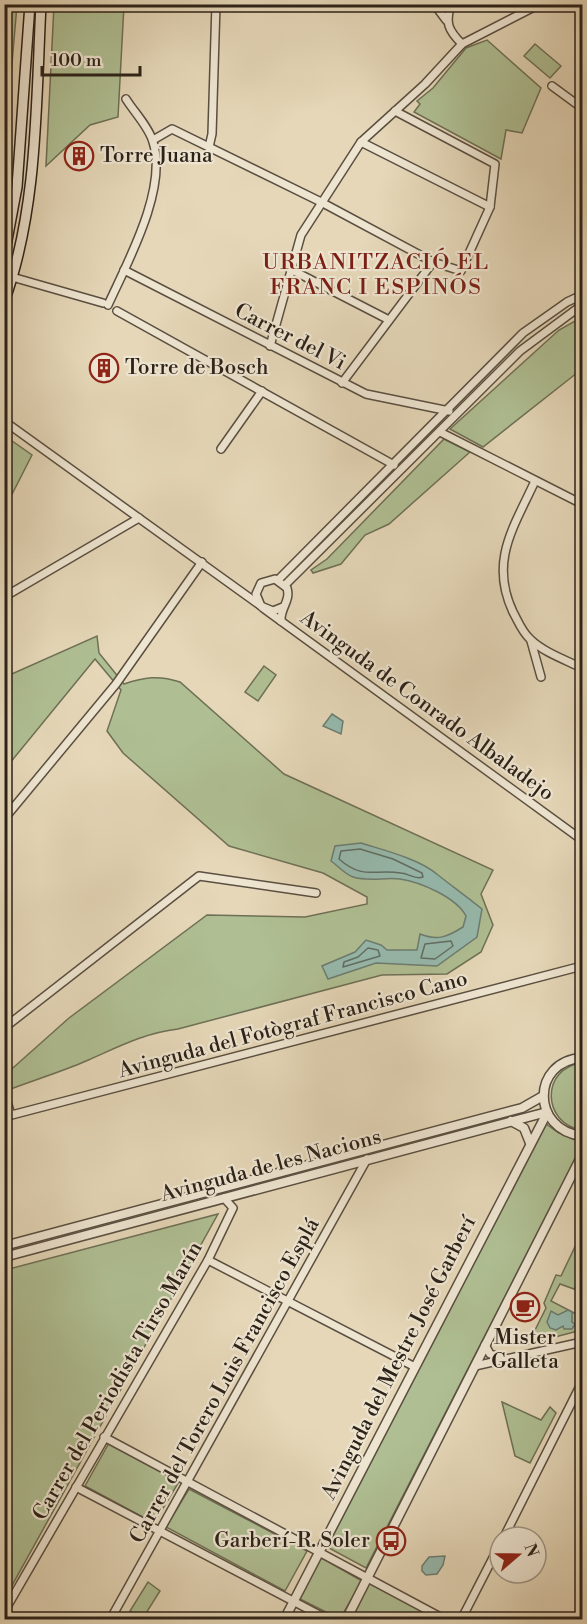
<svg xmlns="http://www.w3.org/2000/svg" width="587" height="1624" viewBox="0 0 587 1624" font-family="'Libre Bodoni',serif">
<style>
.green{fill:#afbf93;stroke:#6e7056;stroke-width:1.5}
.water{fill:#96baae;stroke:#6c7d72;stroke-width:1.5}
.lines{fill:none;stroke-linecap:round;stroke-linejoin:round}
.shore{stroke:#616e64;stroke-width:1.5}
.minor-casing{stroke:#5a4f41;stroke-width:10}
.tertiary-casing{stroke:#5a4f41;stroke-width:11}
.secondary-casing{stroke:#2c2219;stroke-width:12}
.minor{stroke:#eee5d1;stroke-width:7}
.tertiary{stroke:#eee5d1;stroke-width:8}
.secondary{stroke:#eee5d1;stroke-width:9}
.labels{text-anchor:middle;dominant-baseline:central;stroke-width:4.5;stroke-linejoin:round;paint-order:stroke}
.poi-label{font-size:21px;fill:#2c2219;stroke:#eee5d1;text-anchor:start}
.street-label{font-size:21px;fill:#2c2219;stroke:#eee5d1}
.neighbourhood-label{font-size:22px;letter-spacing:1.5px;fill:#7a1f14;stroke:#eee5d1}
</style>
<rect width="100%" height="100%" fill="#e5d7b8"/>
<filter id="stains"><feTurbulence type="fractalNoise" baseFrequency=".00333" numOctaves="4"/><feColorMatrix values="0 0 0 0 .2 0 0 0 0 .09 0 0 0 0 .02 0 0 0 .5 -.17"/></filter>
<radialGradient id="worn" r=".72"><stop offset=".6" stop-color="#630" stop-opacity="0"/><stop offset="1" stop-color="#630" stop-opacity=".3"/></radialGradient>
<g class="green">
<path d="M5 4 17 5 5 145 4 5Z"/>
<path d="M54 5H124L118 117 90 125 46 166Z"/>
<path d="M487 40 541 88 522 133 506 130 501 159 414 112 420 104 417 101 433 88 466 48Z"/>
<path d="M535 44 561 66 550 78 524 56Z"/>
<path d="M582 317V369L483 447 450 429 559 330Z"/>
<path d="M5 436 32 455 5 508Z"/>
<path d="M444 439 470 452 389 524 365 535 341 564 313 573 311 570 327 559Z"/>
<path d="M97 636 99 653 124 684C144 677 159 675 180 682L284 774 493 870 481 894 493 925 481 952 447 974 382 975 178 1029C144 1033 118 1047 86 1061 61 1072 34 1080 8 1090L5 1075 69 1018 207 915 305 917 367 904V897L323 873 229 846 123 753 107 731 121 690 95 659 5 769V677Z"/>
<path d="M264 666 276 675 258 701 245 692Z"/>
<path d="M582 1063V1130C542 1124 540 1068 582 1063Z"/>
<path d="M546 1124 559 1133 582 1139V1146L366 1568 327 1547Z"/>
<path d="M218 1214 5 1598V1270Z"/>
<path d="M582 1232V1279L574 1289 560 1284 551 1301 582 1317V1330L528 1344 546 1308 544 1303 556 1275 561 1276Z"/>
<path d="M502 1402 541 1420 550 1407 556 1413 530 1463 515 1456Z"/>
<path d="M109 1443 180 1480 154 1523 85 1486Z"/>
<path d="M189 1489 307 1551 285 1591 166 1527Z"/>
<path d="M320 1557 362 1581 340 1619 298 1598Z"/>
<path d="M148 1582 160 1591 143 1618 130 1611Z"/>
<path d="M369 1583 439 1619 351 1620Z"/>
</g>
<g class="water">
<path d="M332 714 343 721 341 734 323 726Z"/>
<path d="M361 843C383 850 420 859 438 875 452 886 467 897 482 909L477 937 437 966 376 963 328 979 322 966 355 952 366 940 381 945 387 950H417L420 934C438 941 447 937 463 927L466 916C456 897 420 882 400 879 385 877 369 882 353 877 346 875 338 866 331 861L335 846Z"/>
<path d="M568 1310 572 1312V1322L575 1324 572 1329H564L563 1326 556 1330 550 1328 547 1322 551 1311 558 1315Z"/>
<path d="M445 1556 443 1565 437 1574 426 1575 422 1571V1566L429 1557Z"/>
</g>
<g class="lines">
<g class="shore">
<path d="M360 849 393 859 422 873 423 877C415 880 410 874 401 873 374 869 363 880 339 859L341 851Z"/>
<path d="M451 941 453 946 435 959 421 958 425 944Z"/>
<path d="M368 948 378 950 380 956 343 967 344 962 358 957Z"/>
</g>
<g class="minor-casing">
<g id="minor">
<path d="M434 4 446 20"/>
<path d="M451 4C445 23 448 30 462 44"/>
<path d="M552 86 582 108"/>
<path d="M153 140 172 129 321 202 433 262 461 271 490 207 495 164 395 111"/>
<path d="M361 142 490 207"/>
<path d="M209 147 212 134 216 4"/>
<path d="M290 269 389 320"/>
<path d="M124 270 366 394 449 411"/>
<path d="M12 277 103 303"/>
<path d="M108 305C127 263 168 189 153 142 149 127 134 112 126 99"/>
<path d="M117 311 394 465"/>
<path d="M270 346 301 235 361 142 425 84 462 44 540 4"/>
<path d="M342 383 433 262"/>
<path d="M4 421 261 606"/>
<path d="M440 432 582 504"/>
<path d="M221 449 262 391"/>
<path d="M535 481C514 527 489 561 513 612 518 621 522 632 530 639 543 652 566 660 582 668"/>
<path d="M279 579 523 333 567 302 582 295"/>
<path d="M285 585 520 351 582 305"/>
<path d="M4 597 139 518"/>
<path d="M263 608 582 840"/>
<path d="M281 621C280 608 291 601 287 588L275 579 261 583 256 594 261 606 273 611 283 607"/>
<path d="M531 641 541 677"/>
<path d="M4 819 116 684 202 562"/>
<path d="M4 1028 199 876 316 893"/>
<path d="M4 1092 11 1115"/>
<path d="M4 1117 582 966"/>
<path d="M208 1260 415 1367"/>
<path d="M485 1345 490 1354 504 1358"/>
<path d="M475 1366 582 1342"/>
<path d="M104 1437 446 1620"/>
<path d="M76 1487 329 1620"/>
<path d="M504 1537 582 1382"/>
<path d="M4 1612 208 1260 233 1208 224 1198"/>
<path d="M110 1620 367 1159"/>
<path d="M461 1620 500 1544"/>
</g>
</g>
<g class="tertiary-casing">
<g id="tertiary">
<path d="M582 1058C531 1061 531 1130 582 1136"/>
<path d="M511 1121 524 1128 530 1143"/>
<path d="M4 1246 522 1108 543 1096"/>
<path d="M4 1257 547 1112"/>
<path d="M284 1620 547 1113"/>
<path d="M346 1620 582 1155"/>
</g>
</g>
<g class="secondary-casing">
<g id="secondary">
<path d="M4 256 17 187 30 4"/>
<path d="M4 302C38 209 36 102 41 4"/>
</g>
</g>
<use href="#minor" class="minor"/>
<use href="#tertiary" class="tertiary"/>
<use href="#secondary" class="secondary"/>
</g>
<defs>
<g id="building-ring" transform="scale(1.5)"><circle r="9.5" fill="#eee5d1" stroke="#8f2418" stroke-width="1.5"/><path d="M-4-6H4V6H1V3H-1V6H-4ZM-2.5-4.3h1.7v1.8h-1.7ZM.8-4.3h1.7v1.8H.8ZM-2.5-1h1.7V.8h-1.7ZM.8-1h1.7V.8H.8Z" fill="#8f2418"/></g>
<g id="cafe-ring" transform="scale(1.5)"><circle r="9.5" fill="#eee5d1" stroke="#8f2418" stroke-width="1.5"/><path d="M-5.5-4.5H6V0H3Q3 3.5 0 3.5H-2.5Q-5.5 3.5-5.5 0ZM3-3.2v2h1.7v-2ZM-6 4.5H4V6H-6Z" fill="#8f2418"/></g>
<g id="bus-ring" transform="scale(1.5)"><circle r="9.5" fill="#eee5d1" stroke="#8f2418" stroke-width="1.5"/><path d="M-5-6H5V4H4V6H2V4H-2V6H-4V4H-5ZM-3.5-4V0h7V-4ZM-3.5 1.2v1.5H-2V1.2ZM2 1.2v1.5H3.5V1.2Z" fill="#8f2418"/></g>
</defs>
<g fill-rule="evenodd">
<use href="#building-ring" x="79" y="156"/>
<use href="#building-ring" x="104" y="368"/>
<use href="#cafe-ring" x="525" y="1307"/>
<use href="#bus-ring" x="391" y="1541"/>
</g>
<g class="labels">
<g class="poi-label">
<text x="100" y="156">Torre Juana</text>
<text x="125" y="368">Torre de Bosch</text>
<text x="525" y="1338" text-anchor="middle">Mister<tspan x="525" dy="24">Galleta</tspan></text>
<text x="370" y="1541" text-anchor="end">Garberí-R. Soler</text>
</g>
<g class="street-label">
<text transform="translate(290 337) rotate(27)">Carrer del Vi</text>
<text transform="translate(427 706) rotate(36)">Avinguda de Conrado Albaladejo</text>
<text transform="translate(293 1025) rotate(-15)">Avinguda del Fotògraf Francisco Cano</text>
<text transform="translate(271 1166) rotate(-15)">Avinguda de les Nacions</text>
<text transform="translate(399 1358) rotate(-63)">Avinguda del Mestre José Garberí</text>
<text transform="translate(118 1381) rotate(-60)">Carrer del Periodista Tirso Marín</text>
<text transform="translate(225 1381) rotate(-61)">Carrer del Torero Luis Francisco Esplá</text>
</g>
<g class="neighbourhood-label">
<text x="376" y="262">URBANITZACIÓ EL<tspan x="376" dy="25">FRANC I ESPINÓS</tspan></text>
</g>
</g>
<rect width="587" height="1624" fill="none" stroke="#e5d7b8" stroke-width="24"/>
<rect x="6" y="6" width="575" height="1612" fill="none" stroke="#2c2219" stroke-width="3"/>
<rect x="12" y="12" width="563" height="1600" fill="none" stroke="#2c2219" stroke-width="1.5"/>
<g transform="translate(518 1555) rotate(70)"><circle r="28" fill="#eee5d1" stroke="#a09787" stroke-width="1.5"/>
<path d="M0-4.5L10 22L0 15L-10 22Z" fill="#8f2418"/>
<text y="-9" font-size="16" font-weight="bold" text-anchor="middle" fill="#2c2219">N</text>
</g>
<path d="M42 66v9h98v-9" fill="none" stroke="#2c2219" stroke-width="3"/>
<text x="51" y="66" font-size="18" fill="#2c2219" stroke="#eee5d1" stroke-width="4.5" paint-order="stroke">100 m</text>
<rect width="100%" height="100%" filter="url(#stains)"/>
<rect width="100%" height="100%" fill="url(#worn)"/>
</svg>
